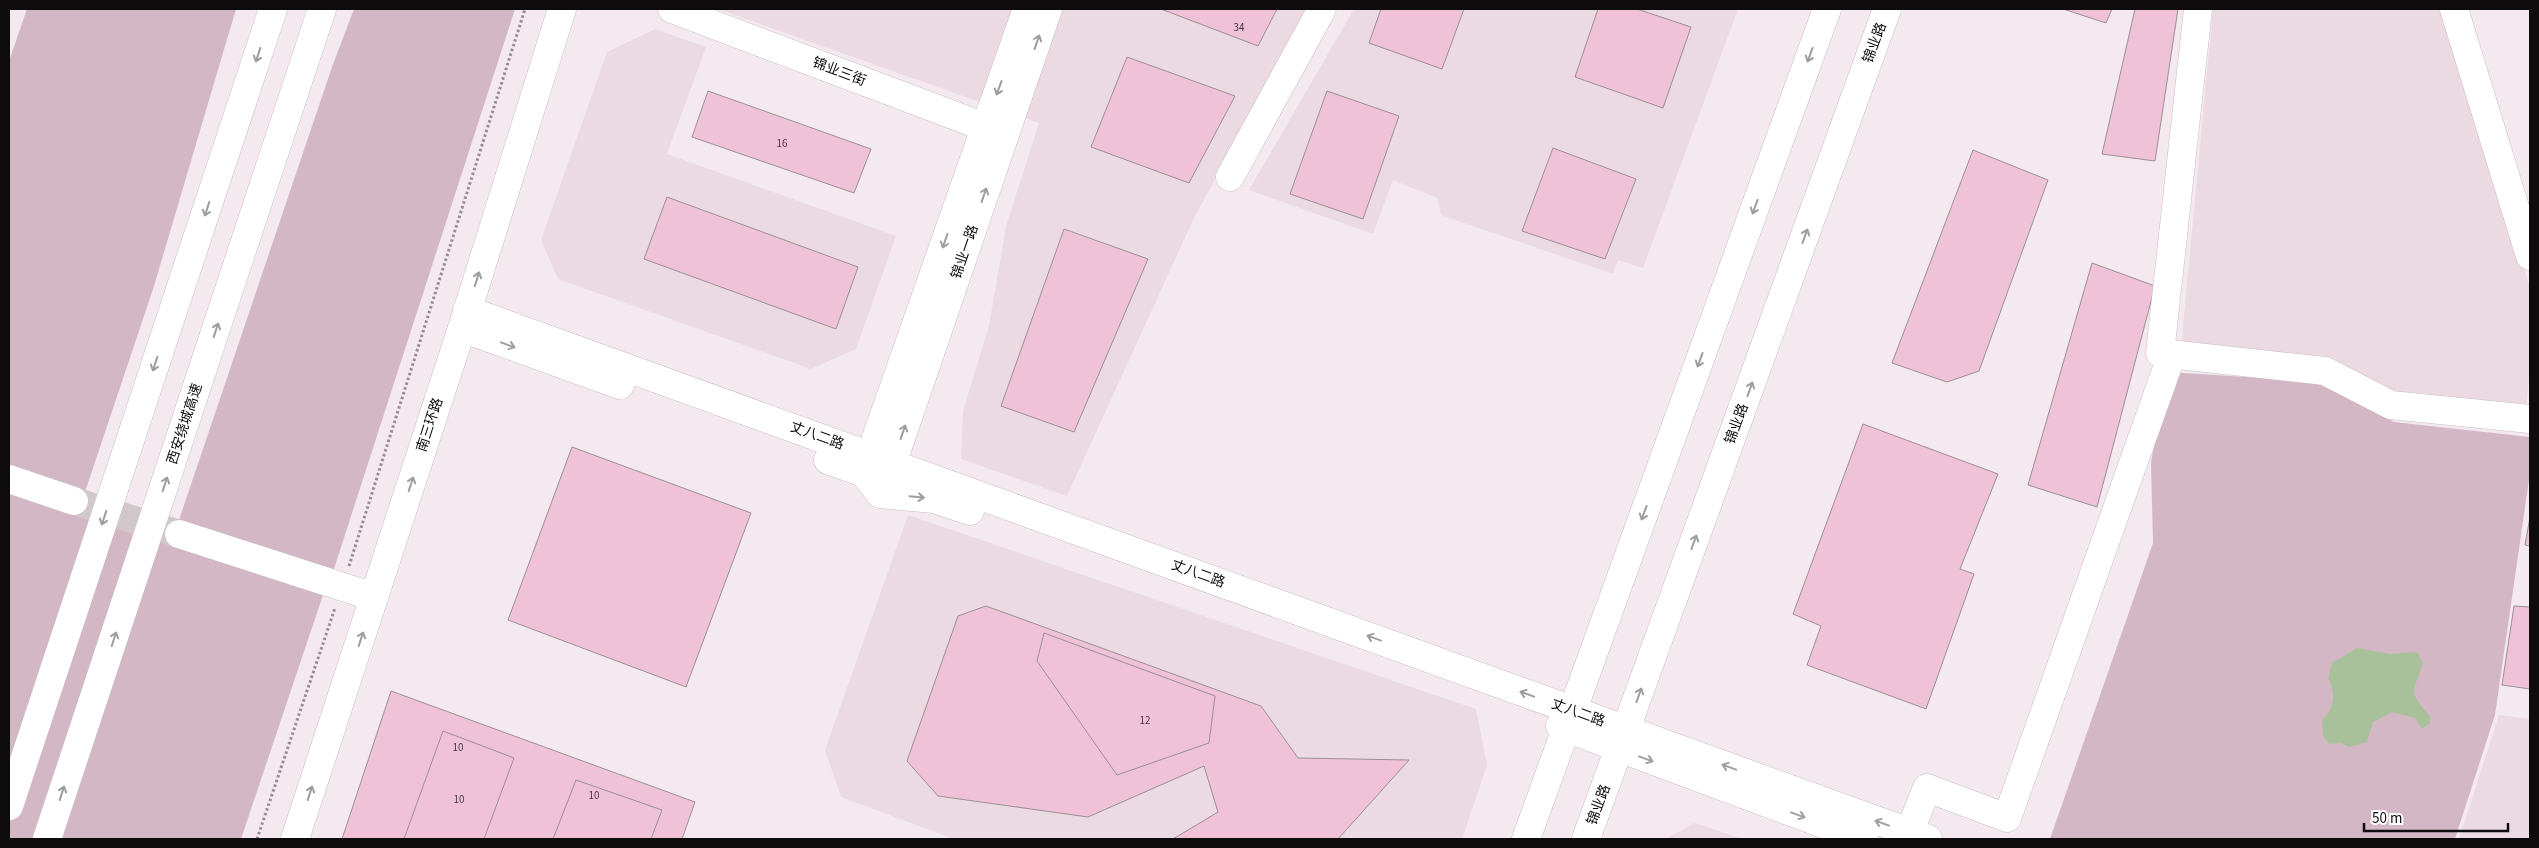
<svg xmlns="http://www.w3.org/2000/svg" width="2539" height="848" viewBox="0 0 2539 848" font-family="'Source Sans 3','Noto Sans SC',sans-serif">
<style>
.built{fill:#ecdae3}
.green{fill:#d4b7c5}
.water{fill:#a9c19a}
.building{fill:#f0c2d8;stroke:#9a9095}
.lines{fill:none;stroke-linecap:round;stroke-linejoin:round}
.minor-tunnel{stroke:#d2c8cc;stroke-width:28;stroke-dasharray:28 14;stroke-linecap:butt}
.minor-casing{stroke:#c9bec3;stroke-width:29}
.major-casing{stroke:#c9bec3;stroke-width:29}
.highway-casing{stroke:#c9bec3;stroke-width:29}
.path{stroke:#958d91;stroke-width:3;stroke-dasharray:2.5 2.5;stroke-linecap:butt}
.minor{stroke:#fff;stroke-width:28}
.major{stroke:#fff;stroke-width:28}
.highway{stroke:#fff;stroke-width:28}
.oneway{stroke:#9f9d9e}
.labels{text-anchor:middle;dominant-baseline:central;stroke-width:4;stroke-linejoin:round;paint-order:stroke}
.number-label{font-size:11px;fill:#463940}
.street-label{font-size:14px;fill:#0e0b0d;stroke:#fff}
</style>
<rect width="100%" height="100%" fill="#f4e9ee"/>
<g class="built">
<path d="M718 9H1307L1193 220 1067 496 961 459 963 411 989 326 1006 226 1039 123Z"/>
<path d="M1354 9H1738L1643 268 1618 260 1613 274 1441 215 1437 198 1393 180 1373 234 1249 190Z"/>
<path d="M2213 9H2439L2530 287V368L2526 411 2392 399 2181 348Z"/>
<path d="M655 29 706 47 667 154 896 236 856 349 811 369 558 279 541 240 607 52Z"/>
<path d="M908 515 1476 709 1487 765 1462 839H954L841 797 825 750Z"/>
<path d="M2499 715 2530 719V839H2459Z"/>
<path d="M1695 823 1742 839H1665Z"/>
</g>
<g class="green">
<path d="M27 9H236L154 286 88 483 85 491 79 494 9 469V61Z"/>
<path d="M354 9H515L332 575 178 523 332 67Z"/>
<path d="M2169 372 2322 382 2394 422 2530 437V473L2495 715 2455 839H2050L2153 543 2151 462Z"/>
<path d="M9 491 323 595 241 839H9Z"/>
</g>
<path class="water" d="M2357 648 2390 654 2417 652 2423 663C2414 693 2406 689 2430 716V723L2422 729 2415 718 2392 712 2373 722 2367 742 2349 747 2341 743 2329 744 2323 736 2322 720C2334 710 2337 693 2328 679L2332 663Z"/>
<g class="building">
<path d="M1161 9H1277L1258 46Z"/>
<path d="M1381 9H1464L1442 69 1369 43Z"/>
<path d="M1598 9H1637L1691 27 1663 108 1575 77Z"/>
<path d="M2063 9H2112L2106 23Z"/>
<path d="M2135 9H2178L2155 161 2102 154Z"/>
<path d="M1127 57 1235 96 1189 183 1091 147Z"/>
<path d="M708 91 871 149 854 193 692 137Z"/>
<path d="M1327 91 1399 116 1363 219 1290 194Z"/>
<path d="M1553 148 1636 179 1605 259 1522 231Z"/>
<path d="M1973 150 2048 180 1979 371 1947 382 1892 363Z"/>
<path d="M667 197 858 267 836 329 644 259Z"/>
<path d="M1064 229 1148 259 1074 432 1001 406Z"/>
<path d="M2092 263 2155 286 2097 507 2028 485Z"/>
<path d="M1863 424 1998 474 1960 569 1974 574 1926 709 1807 665 1821 626 1793 614Z"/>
<path d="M572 447 751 513 686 687 508 620Z"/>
<path d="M2530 517V546L2525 545Z"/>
<path d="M986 606 1261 706 1298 758 1409 760 1338 839H1173L1218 812 1204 766 1088 817 938 796 907 761 958 616Z"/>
<path d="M2514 606 2530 607V689L2502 685Z"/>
<path d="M1044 633 1215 696 1209 743 1117 775 1037 661Z"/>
<path d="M391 691 695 802 682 839H342Z"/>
<path d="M443 731 514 758 484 839H404Z"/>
<path d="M576 780 662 810 651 839H553Z"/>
</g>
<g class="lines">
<path class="minor-tunnel" d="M74 501 179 534"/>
<g class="minor-casing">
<g id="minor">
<path d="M672 9 1001 133"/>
<path d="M2198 9 2160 353 2325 371 2391 405 2530 419"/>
<path d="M2454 9 2530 256"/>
<path d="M1230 177 1322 9"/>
<path d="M467 310 1928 839"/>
<path d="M462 328 620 385"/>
<path d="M828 460 864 473 880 494 934 499 970 511"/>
<path d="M864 472 1027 9"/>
<path d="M9 479 74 501"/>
<path d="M887 479 1048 9"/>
<path d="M179 534 374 597"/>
<path d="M1560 726 1864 839"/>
<path d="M1909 833 1927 788 2007 818 2172 354"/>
</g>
</g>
<g class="major-casing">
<g id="major">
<path d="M1526 839 1827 9"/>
<path d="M1586 839 1887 9"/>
</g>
</g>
<g class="highway-casing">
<g id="highway">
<path d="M9 806 273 9"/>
<path d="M47 839 322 9"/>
<path d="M295 839 462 328 562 9"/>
</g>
</g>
<g class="path">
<path d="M349 566 525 9"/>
<path d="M257 839 335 608"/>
</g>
<use href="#minor" class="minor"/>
<use href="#major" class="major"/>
<use href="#highway" class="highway"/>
</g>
<defs><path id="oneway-shaft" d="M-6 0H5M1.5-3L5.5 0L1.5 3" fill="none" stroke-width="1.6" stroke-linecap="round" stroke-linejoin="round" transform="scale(1.25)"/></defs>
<g class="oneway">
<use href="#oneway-shaft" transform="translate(1037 42) rotate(-71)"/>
<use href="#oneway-shaft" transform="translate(258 55) rotate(108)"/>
<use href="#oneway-shaft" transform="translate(1810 55) rotate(110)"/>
<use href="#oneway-shaft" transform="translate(999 88) rotate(110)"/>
<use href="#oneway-shaft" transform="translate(984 195) rotate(-71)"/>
<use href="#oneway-shaft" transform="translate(1755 207) rotate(110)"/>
<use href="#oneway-shaft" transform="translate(207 209) rotate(108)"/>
<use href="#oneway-shaft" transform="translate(1805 236) rotate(-70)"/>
<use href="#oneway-shaft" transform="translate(945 241) rotate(109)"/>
<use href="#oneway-shaft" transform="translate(477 279) rotate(-73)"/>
<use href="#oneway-shaft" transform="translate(216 330) rotate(-72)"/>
<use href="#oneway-shaft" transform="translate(508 345) rotate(20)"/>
<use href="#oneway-shaft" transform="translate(1700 360) rotate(110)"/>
<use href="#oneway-shaft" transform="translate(155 364) rotate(108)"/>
<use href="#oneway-shaft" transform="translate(1750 389) rotate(-70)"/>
<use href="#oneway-shaft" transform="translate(903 432) rotate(-71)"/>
<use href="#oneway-shaft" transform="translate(165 484) rotate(-72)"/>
<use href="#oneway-shaft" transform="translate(411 484) rotate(-72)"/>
<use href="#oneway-shaft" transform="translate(917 497) rotate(5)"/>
<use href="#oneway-shaft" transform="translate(1644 513) rotate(110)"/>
<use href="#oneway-shaft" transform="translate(104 518) rotate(108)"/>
<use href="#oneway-shaft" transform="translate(1694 542) rotate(-70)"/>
<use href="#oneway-shaft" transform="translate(1374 638) rotate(-160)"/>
<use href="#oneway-shaft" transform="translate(114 639) rotate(-72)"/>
<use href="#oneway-shaft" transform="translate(361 639) rotate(-72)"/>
<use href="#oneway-shaft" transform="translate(1527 694) rotate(-160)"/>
<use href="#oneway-shaft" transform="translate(1639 695) rotate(-70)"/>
<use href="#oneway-shaft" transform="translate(1646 759) rotate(20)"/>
<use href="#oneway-shaft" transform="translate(1729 767) rotate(-160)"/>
<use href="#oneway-shaft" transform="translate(62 793) rotate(-72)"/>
<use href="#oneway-shaft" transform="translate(310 793) rotate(-72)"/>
<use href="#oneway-shaft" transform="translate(1798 815) rotate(20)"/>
<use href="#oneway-shaft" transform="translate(1882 823) rotate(-160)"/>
</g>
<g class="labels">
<g class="number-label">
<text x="1239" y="27">34</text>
<text x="782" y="143">16</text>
<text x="1145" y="720">12</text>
<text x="458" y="747">10</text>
<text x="594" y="795">10</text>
<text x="459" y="799">10</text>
</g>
<g class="street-label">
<text transform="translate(1875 43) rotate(-70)">锦业路</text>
<text transform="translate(839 72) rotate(21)">锦业三街</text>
<text transform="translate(965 252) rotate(-71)">锦业一路</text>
<text transform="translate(185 424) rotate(-72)">西安绕城高速</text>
<text transform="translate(1737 424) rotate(-70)">锦业路</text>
<text transform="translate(430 425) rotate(-72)">南三环路</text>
<text transform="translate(817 436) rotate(20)">丈八二路</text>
<text transform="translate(1198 574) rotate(20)">丈八二路</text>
<text transform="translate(1578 713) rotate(20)">丈八二路</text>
<text transform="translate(1599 805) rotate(-70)">锦业路</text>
</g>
</g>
<rect width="2539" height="848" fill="none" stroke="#0e0b0d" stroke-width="20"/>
<path d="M2364 823v8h144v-8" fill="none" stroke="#0e0b0d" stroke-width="2.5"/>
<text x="2372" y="823" font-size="15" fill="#0e0b0d" stroke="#ffffff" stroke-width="4" paint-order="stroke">50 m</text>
</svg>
